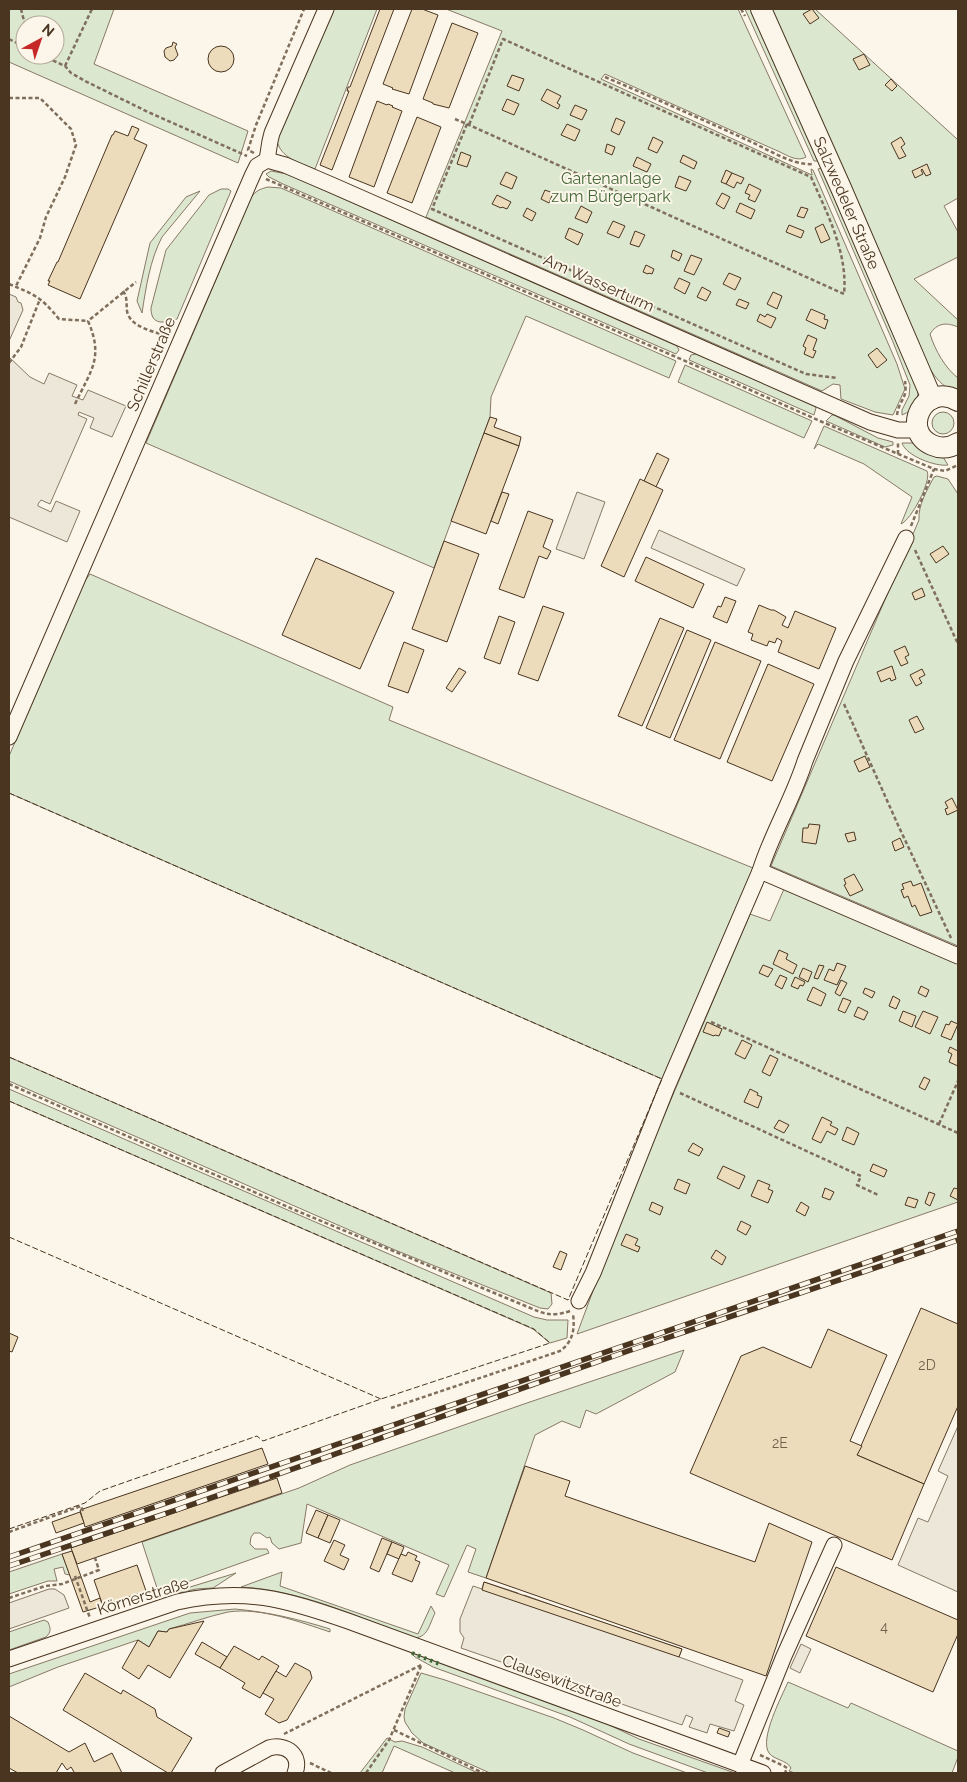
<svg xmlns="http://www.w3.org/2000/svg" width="967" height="1782" viewBox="0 0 967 1782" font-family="Raleway,sans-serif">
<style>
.green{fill:#dce7d0;stroke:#887966;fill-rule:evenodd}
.parking{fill:#ede7d9;stroke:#887966}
.building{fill:#ecdcbc;stroke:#4a3520}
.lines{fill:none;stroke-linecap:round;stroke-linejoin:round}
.minor-casing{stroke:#4a3520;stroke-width:17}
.major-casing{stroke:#4a3520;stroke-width:22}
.path{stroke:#7f6f5c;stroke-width:2.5;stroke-dasharray:4 2.5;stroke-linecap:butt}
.minor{stroke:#fbf6e9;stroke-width:15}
.major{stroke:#fbf6e9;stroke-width:20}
.rail-casing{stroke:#4a3520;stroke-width:5.5}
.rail{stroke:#fbf6e9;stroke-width:4;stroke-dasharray:11;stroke-linecap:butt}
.hedge{stroke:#436837;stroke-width:4;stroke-dasharray:2.5 4;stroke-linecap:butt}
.fence{stroke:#4a3520;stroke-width:1;stroke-dasharray:6 2.5;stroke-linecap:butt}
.labels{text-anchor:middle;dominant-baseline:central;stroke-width:4;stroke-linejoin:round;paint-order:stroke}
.number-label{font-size:14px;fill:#725f47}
.park-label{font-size:16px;fill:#436837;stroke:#fbf6e9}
.street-label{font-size:16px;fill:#4a3520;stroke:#fbf6e9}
</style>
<rect width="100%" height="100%" fill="#fbf6e9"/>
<g class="green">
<path d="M9 9H114L94 64 248 131 238 163 9 62ZM25 25H55V55H25Z"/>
<path d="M332 9H377L315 169C300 163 280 158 277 140Z"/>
<path d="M446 9H738L806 157C798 162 788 156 780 152L605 74 601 79 812 175 811 169 813 170 897 364 905 389 893 415 875 412 841 399 840 385 833 384 822 391 426 217 502 31Z"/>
<path d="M745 9H753L819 161H814Z"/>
<path d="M768 9H815L958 140V198L944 206 958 232V257L914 279 958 320V327C946 322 937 323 930 334 935 350 945 368 958 378V394C933 383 928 364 915 341Z"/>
<path d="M821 168 825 169 918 390C918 403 914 410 902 415V410L909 396 910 385 893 342 818 169Z"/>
<path d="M271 171 287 174 677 346 679 350 676 354 283 184 269 177 266 174Z"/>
<path d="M268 187 281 188 676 361 669 378 526 316 491 397 490 417 434 568 146 443 251 198C255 191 260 189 268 187Z"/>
<path d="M221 189H228L231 191 177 319C164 323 151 326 151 308L166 250 209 195Z"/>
<path d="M200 191 162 237C150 260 146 287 142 313L137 301 150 243 186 197Z"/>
<path d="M696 354 814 406 816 408 814 415 689 360 691 355Z"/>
<path d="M685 365 812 421 804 438 678 382Z"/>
<circle cx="943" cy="423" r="11"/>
<path d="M832 415H834L878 438 893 442V445L885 447 826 421Z"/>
<path d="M824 426 927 471C932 481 911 520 901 524L912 497 864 464 818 444 814 449Z"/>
<path d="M902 443H915L943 457 948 465C936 467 906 456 902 443Z"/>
<path d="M937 476 948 479 958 494V946L771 866 919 520C918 505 927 490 934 477Z"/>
<path d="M90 574 393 707 389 720 753 868 662 1079 9 793V756L84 582Z"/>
<path d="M784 889 958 963V1202L577 1334 617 1226 750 914 770 921Z"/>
<path d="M9 1057 551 1293 552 1304 548 1309 540 1308 395 1250 9 1081Z"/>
<path d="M9 1089 534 1317 547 1320H568L567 1338 550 1343 533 1329 9 1101Z"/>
<path d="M684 1350 675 1372 596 1414 586 1410 580 1428 562 1421 535 1435 486 1578 468 1572 476 1549 467 1545 444 1597 436 1594 449 1565 307 1504 301 1543 279 1549 272 1543 270 1537 267 1538 260 1533H254L251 1537 250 1544 255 1549H267L269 1553 165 1590 158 1591 142 1542 299 1488 350 1465 524 1404Z"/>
<path d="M62 1554 70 1575 65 1574 63 1567 54 1569 57 1581H48L9 1594V1572Z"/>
<path d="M282 1572 280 1586 418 1634 431 1606 435 1613C429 1625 428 1638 413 1638 358 1617 301 1590 241 1587Z"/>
<path d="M236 1573 213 1588 196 1589 179 1593 177 1591Z"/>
<path d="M235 1609C268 1612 298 1619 330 1629V1632C300 1622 260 1607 228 1612 209 1616 188 1624 169 1629L167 1632 158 1631 149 1647 138 1640 58 1667 9 1687V1674L190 1613Z"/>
<path d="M44 1620 48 1622C51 1629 51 1632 46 1637L9 1650V1632Z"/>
<path d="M409 1651 588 1715 639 1739 735 1773H708L629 1744 570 1717 433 1667 415 1657Z"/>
<path d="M421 1673 445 1680 554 1718 583 1730 633 1753 687 1773H490L423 1743 412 1733 405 1722 404 1717 405 1709Z"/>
<path d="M788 1682 848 1708 851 1703 958 1751V1757L952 1773H795L789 1771 791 1768C787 1760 774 1760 769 1753 759 1739 782 1696 788 1682Z"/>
<path d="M387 1738 395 1742 402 1741 422 1747 478 1773H455L394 1746 382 1773H360Z"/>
</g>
<g class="parking">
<path d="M9 294 16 297 18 302 21 303 23 310 9 341Z"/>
<path d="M9 357 30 377 44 384 49 373 77 385 72 396 83 400 88 390 126 406 112 437 90 428 94 418 79 412 78 415 87 419 50 504 41 500 38 504V506L51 512 56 501 80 511 67 542 9 517Z"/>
<path d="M577 492 605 502 584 559 556 549Z"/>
<path d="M659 530 745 569 737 586 651 548Z"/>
<path d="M958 1426V1592L898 1565 918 1518 928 1522 948 1476 938 1471Z"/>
<path d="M484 1582 518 1593 516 1601 522 1603 524 1595 563 1609 561 1616 566 1618 569 1611 682 1649 679 1657 743 1680 735 1701 744 1705 734 1731 710 1724 707 1733 689 1727 693 1718 686 1715 682 1725 461 1648 464 1638 460 1632V1619L473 1586 482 1589Z"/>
<path d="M49 1589H55L64 1595 69 1608 9 1629V1603Z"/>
<path d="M801 1644 811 1649 800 1673 790 1668Z"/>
</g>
<g class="building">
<path d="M380 9H394L332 170 320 165 349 91H347L348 87H350Z"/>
<path d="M412 9H422L438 15 409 94 392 89 393 88 383 84Z"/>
<path d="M812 9 819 18 810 24 803 14Z"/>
<path d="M452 23 478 33 449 108 433 104V103L423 99Z"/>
<path d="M173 42 177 44 175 47 178 55 174 60 170 61 165 57 164 51 166 48 172 46Z"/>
<circle cx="221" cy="59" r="13"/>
<path d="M864 54 870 65 859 70 853 59Z"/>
<path d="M512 75 524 79 519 91 507 86Z"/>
<path d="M891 79 897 86 892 91 885 85Z"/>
<path d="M547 89 561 96 557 103 560 105 558 109 541 100Z"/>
<path d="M507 99 519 104 514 115 502 110Z"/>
<path d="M377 101 387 105 388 104 393 106 392 107 402 111 374 187 349 177Z"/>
<path d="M575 105 587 110 582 120 570 115Z"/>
<path d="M417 117 441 127 412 203 387 193Z"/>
<path d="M616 118 625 122 619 135 611 131Z"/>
<path d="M567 124 580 130 575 141 561 135Z"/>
<path d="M132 126 139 129 134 139 147 145 80 299 48 285 50 281H48L57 262H58L112 135H113L115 131 128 136Z"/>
<path d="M653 137 663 142 657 153 648 149Z"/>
<path d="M901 137 905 144 901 147 906 156 899 159 891 143Z"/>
<path d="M607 144 615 147 612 155 605 152Z"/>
<path d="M461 152 471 156 467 167 457 164Z"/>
<path d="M683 155 697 162 694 169 680 162Z"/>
<path d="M637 157 651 164 647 172 633 166Z"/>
<path d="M927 164 931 174 926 176 922 169 921 170 923 174 915 178 912 171Z"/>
<path d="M726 170 732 173 726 184 721 182Z"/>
<path d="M506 172 517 177 512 189 500 184Z"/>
<path d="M732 173 744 178 741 184 737 182 734 188 726 184Z"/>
<path d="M679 176 691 181 686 191 675 187Z"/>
<path d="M749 184 761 190 755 202 748 199 750 195 745 193Z"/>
<path d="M545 190 553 193 549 203 541 199Z"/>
<path d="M722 193 730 197 724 209 716 204Z"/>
<path d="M497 195 511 202 507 209 502 207 501 208 492 204Z"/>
<path d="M740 203 755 210 751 219 736 212Z"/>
<path d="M581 206 592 212 587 223 575 218Z"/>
<path d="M801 207 808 209 804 218 797 216Z"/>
<path d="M527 208 536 213 532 221 523 216Z"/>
<path d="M613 221 625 226 619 238 607 233Z"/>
<path d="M823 224 830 239 821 243 815 228Z"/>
<path d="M789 225 804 231 801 238 786 232Z"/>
<path d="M569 228 583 234 578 245 565 238Z"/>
<path d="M635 231 645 235 639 247 630 244Z"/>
<path d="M673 250 682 254 679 261 671 257Z"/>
<path d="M691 255 702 259 694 275 684 271Z"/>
<path d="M646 265 654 269 652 274 649 273 648 274 643 272Z"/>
<path d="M729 273 741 278 735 290 723 284Z"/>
<path d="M679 278 690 283 685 294 674 288Z"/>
<path d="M702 287 711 292 706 301 697 297Z"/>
<path d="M773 292 782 296 777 309 767 304Z"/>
<path d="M739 299 749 303 746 309 736 305Z"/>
<path d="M811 309 825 315 824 319 828 320 825 329 806 320Z"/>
<path d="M760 314 765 317 767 314 776 318 771 328 757 321Z"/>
<path d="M808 335 817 339 813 350 816 351 813 358 804 354 806 348 803 346Z"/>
<path d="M877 348 887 360 877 368 868 355Z"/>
<path d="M490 417 497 419 494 427 521 437 519 446 484 433Z"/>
<path d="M484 433 519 446 486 534 451 521Z"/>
<path d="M657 453 669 459 656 487 644 481Z"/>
<path d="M640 479 663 490 624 577 601 566Z"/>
<path d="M502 492 509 494 498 524 491 521Z"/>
<path d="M528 511 553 520 543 547 551 551 547 559 539 556 524 598 499 589Z"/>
<path d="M444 541 479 554 447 642 412 629Z"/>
<path d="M943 546 949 554 936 563 930 554Z"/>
<path d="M646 557 704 584 693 608 635 581Z"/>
<path d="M316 558 394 592 360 669 282 635Z"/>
<path d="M922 588 925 596 915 600 912 593Z"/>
<path d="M725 597 736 601 727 623 713 617 718 606 721 607Z"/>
<path d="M759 605 771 610H774L786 617 782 625 788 628 795 611 836 628 819 669 778 652 782 641 777 638 775 643 769 641 767 646 751 640 753 634 748 632Z"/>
<path d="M543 606 564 613 538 681 518 674Z"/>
<path d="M499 616 515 622 500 664 484 658Z"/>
<path d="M660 618 684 628 642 726 618 716Z"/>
<path d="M687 630 711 640 670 738 646 728Z"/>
<path d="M404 642 424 650 408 693 388 686Z"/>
<path d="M715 642 761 661 720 759 674 740Z"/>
<path d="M905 646 909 655 905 657 908 663 901 666 894 651Z"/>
<path d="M768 664 814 684 772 781 727 762Z"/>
<path d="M892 666 896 679 891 681 890 678 881 682 877 672Z"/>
<path d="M459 668 466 672 452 692 446 688Z"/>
<path d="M922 669 925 675 919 678 922 683 916 686 910 675Z"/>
<path d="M917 716 924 729 915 733 909 720Z"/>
<path d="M865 756 870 767 859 772 854 761Z"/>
<path d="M952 798 958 810 947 815 945 809 948 808 945 802Z"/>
<path d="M809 824 820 825 816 844 802 842 803 828H808Z"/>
<path d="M854 832 856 840 848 842 845 834Z"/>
<path d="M900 838 904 847 895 851 892 842Z"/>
<path d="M854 874 863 890 850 896 844 885 846 884 844 879Z"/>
<path d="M911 881 913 886 921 883 932 912 920 916 915 905 912 907 908 896 904 898 901 890 904 889 902 884Z"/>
<path d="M779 950 788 954 786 959 797 965 793 974 773 964Z"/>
<path d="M837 963 846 966 837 985 824 980 829 969 834 971Z"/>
<path d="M763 965 773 969 768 977 759 973Z"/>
<path d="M819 965 824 966 818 979 814 978Z"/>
<path d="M803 968 812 972 808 982 799 977Z"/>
<path d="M780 975 787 978 782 989 775 985Z"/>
<path d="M795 977 805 982 803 986 800 985 798 989 791 986Z"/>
<path d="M841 980 847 983 840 996 835 993Z"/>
<path d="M921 986 929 990 926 997 918 993Z"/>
<path d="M813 987 826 994 821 1006 807 1000Z"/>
<path d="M865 988 875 992 872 998 863 993Z"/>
<path d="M893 996 900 1000 896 1009 889 1006Z"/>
<path d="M843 998 851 1001 845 1013 838 1010Z"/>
<path d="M858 1007 868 1012 864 1020 854 1016Z"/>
<path d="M903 1011 916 1016 912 1027 899 1021Z"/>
<path d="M923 1011 938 1017 930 1034 915 1027Z"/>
<path d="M951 1021 958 1024 951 1040 941 1036 946 1024 949 1025Z"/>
<path d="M707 1022 722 1029 719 1036 715 1035 714 1036 703 1032Z"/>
<path d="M742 1040 752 1045 745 1059 735 1054Z"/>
<path d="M950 1047 958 1051V1066L949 1062 952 1054 948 1052Z"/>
<path d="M770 1055 778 1059 770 1076 762 1072Z"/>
<path d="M924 1077 930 1080 925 1090 919 1087Z"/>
<path d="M750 1089 758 1093 757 1095 762 1097 758 1108 744 1102Z"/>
<path d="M822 1117 832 1122 830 1125 838 1129 835 1135 827 1131 821 1143 812 1139Z"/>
<path d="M779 1120 789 1125 784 1133 774 1128Z"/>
<path d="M847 1127 859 1133 854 1145 842 1140Z"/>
<path d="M693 1143 703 1149 699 1156 688 1151Z"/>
<path d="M873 1164 887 1170 884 1177 870 1171Z"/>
<path d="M723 1166 745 1176 739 1189 717 1178Z"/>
<path d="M678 1179 690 1184 686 1194 674 1189Z"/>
<path d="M758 1180 770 1185 768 1189 773 1191 768 1203 751 1196Z"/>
<path d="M825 1188 834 1192 830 1200 822 1197Z"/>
<path d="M954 1188 958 1189V1200L950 1196Z"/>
<path d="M929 1192 935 1194 930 1206 925 1203Z"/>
<path d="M908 1197 918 1200 915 1208 905 1205Z"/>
<path d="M652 1202 663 1207 660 1215 649 1210Z"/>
<path d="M801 1202 809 1207 805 1216 796 1211Z"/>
<path d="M741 1221 751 1226 746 1235 737 1230Z"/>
<path d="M626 1234 638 1239 635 1245 640 1247 638 1252 621 1245Z"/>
<path d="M716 1250 726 1257 722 1265 711 1258Z"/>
<path d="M560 1251 567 1254 561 1270 553 1267Z"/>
<path d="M921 1308 958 1324V1406L924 1484 857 1455Z"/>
<path d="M828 1329 887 1355 850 1441 862 1446 857 1455 924 1484 892 1560 690 1473 741 1356 763 1347 811 1368Z"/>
<path d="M9 1333 18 1337 12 1352 9 1351Z"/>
<path d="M262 1448 268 1464 85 1527 80 1510Z"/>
<path d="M525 1466 570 1481 565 1496 755 1562 769 1523 812 1542 766 1676 486 1578Z"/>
<path d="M277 1478 282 1493 77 1564 71 1548Z"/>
<path d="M316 1510 328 1515 318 1538 306 1533Z"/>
<path d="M80 1512 84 1523 56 1533 52 1522Z"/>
<path d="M328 1515 340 1520 330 1543 318 1538Z"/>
<path d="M382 1538 392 1542 379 1572 370 1568Z"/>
<path d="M334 1540 345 1545 340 1555 349 1559 344 1570 324 1561Z"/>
<path d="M392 1542 404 1547 399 1559 387 1554Z"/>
<path d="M72 1551 90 1602 100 1598 103 1606 83 1612 62 1554Z"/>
<path d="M408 1552 417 1556 415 1560 420 1562 412 1582 392 1574 401 1554 406 1556Z"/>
<path d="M137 1565 146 1591 103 1606 94 1580Z"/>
<path d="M836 1567 958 1620V1634L933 1692 806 1636Z"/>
<path d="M484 1582 682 1649 679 1657 482 1590Z"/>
<path d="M204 1621 170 1678 148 1665 139 1679 122 1668 138 1640 149 1647 158 1631 167 1632 169 1629Z"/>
<path d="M202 1642 227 1657 220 1668 195 1654Z"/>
<path d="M234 1646 259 1660 262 1656 279 1666 260 1698 242 1688 245 1683 220 1668Z"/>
<path d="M295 1663 310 1671 312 1678 287 1720 279 1723 265 1714 274 1699 263 1693 276 1671 286 1677Z"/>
<path d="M85 1673 121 1694 123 1690 155 1709 157 1717 192 1738 171 1773H168L63 1710Z"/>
<path d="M9 1716 69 1752 85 1743 94 1762 112 1753 122 1773H73L74 1772 71 1767 67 1770 62 1763 56 1773H18L9 1768Z"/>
<path d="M719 1728 730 1732 728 1737 717 1733Z"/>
</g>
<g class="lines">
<g class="minor-casing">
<g id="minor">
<path d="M267 160 285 165 334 186 870 422 898 430H918"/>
<path d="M267 160 270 141 272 133 326 9"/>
<path d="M9 737 253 174 257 166 267 160"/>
<path d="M760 871 958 956"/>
<path d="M579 1301 593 1273 667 1087 760 871C772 833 793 799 805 761L846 661 906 538"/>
<path d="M9 1659 177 1602C244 1587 285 1599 348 1621L763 1773"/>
<path d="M740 1765 784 1656 834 1545"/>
<path d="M223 1773 269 1748C286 1743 302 1755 295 1773"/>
</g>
</g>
<g class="major-casing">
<g id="major">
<path id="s1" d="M761 9 841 188 932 399"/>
<path d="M958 401C924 381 900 431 932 445 941 449 950 448 958 443"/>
</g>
</g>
<g class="path">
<path d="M21 9 25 25"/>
<path d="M741 9 745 16"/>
<path d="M9 39 25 47"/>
<path d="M41 55 65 66 71 73 85 81 148 112 247 156"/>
<path d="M65 66 92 9"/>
<path d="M605 77C652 97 699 118 745 139 764 147 792 166 813 164"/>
<path d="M9 98H40L71 129 76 145 65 177 46 217 40 238 16 286"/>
<path d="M455 119 467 124 844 294C848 253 827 213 811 177L503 39 469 125"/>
<path d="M467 124 432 209 806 374 837 378"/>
<path d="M254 153 248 150 256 125 304 9"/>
<path d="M266 179 683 360 820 421 934 469 945 471 958 465"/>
<path d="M9 284C35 295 40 296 59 319L88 321"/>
<path d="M123 291C128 298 126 304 127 311 130 328 155 331 168 337"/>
<path d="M9 363 21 347 40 299"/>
<path d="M75 404C91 370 104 358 88 321L136 282"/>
<path d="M897 415C899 399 908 400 905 381"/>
<path d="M898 454V443"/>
<path d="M911 526 934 469"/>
<path d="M915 550 958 644"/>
<path d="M844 704 898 825 951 938"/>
<path d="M711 1022 958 1133"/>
<path d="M9 1084 295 1210 528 1307C544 1314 552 1317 570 1311"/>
<path d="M680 1093 861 1176 857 1185 878 1195"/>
<path d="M939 1124 958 1081"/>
<path d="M391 1408 560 1351C573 1342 575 1329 573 1314"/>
<path d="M9 1532 81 1506 83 1511"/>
<path d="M75 1576 90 1618"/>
<path d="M9 1598 45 1586 62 1584 99 1570 95 1558"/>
<path d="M394 1730 483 1773"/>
<path d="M284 1734 421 1665"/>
<path d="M760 1755 784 1766 787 1768 785 1773"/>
<path d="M310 1763 331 1773"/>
<path d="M366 1773 389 1740 421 1666"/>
</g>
<use href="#minor" class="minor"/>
<use href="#major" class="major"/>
<g class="rail-casing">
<g id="rail">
<path d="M9 1557 958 1231"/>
<path d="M9 1566 179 1509 628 1351 958 1240"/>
</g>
</g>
<use href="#rail" class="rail"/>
<path class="hedge" d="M412 1653 442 1665"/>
<g class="fence">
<path d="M9 793 662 1079 568 1300 9 1057"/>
<path d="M9 1101 534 1329 550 1343 381 1399 263 1441 257 1436 100 1491 85 1503 9 1529"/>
<path d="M9 1237 381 1399"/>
</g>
</g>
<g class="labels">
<g class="number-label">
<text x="927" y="1365">2D</text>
<text x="780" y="1443">2E</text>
<text x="884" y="1627">4</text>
</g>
<g class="park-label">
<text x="611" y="178">Gartenanlage<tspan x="611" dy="18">zum Bürgerpark</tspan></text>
</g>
<g class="street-label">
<text stroke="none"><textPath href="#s1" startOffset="212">Salzwedeler Straße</textPath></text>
<text transform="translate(599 283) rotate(24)">Am Wasserturm</text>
<text transform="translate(151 364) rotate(-67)">Schillerstraße</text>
<text transform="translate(143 1596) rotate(-17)">Körnerstraße</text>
<text transform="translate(562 1681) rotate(20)">Clausewitzstraße</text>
</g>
</g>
<rect width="967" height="1782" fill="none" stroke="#4a3520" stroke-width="20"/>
<g transform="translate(40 40) rotate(40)"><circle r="24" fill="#fbf6e9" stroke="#b4a999"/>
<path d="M0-4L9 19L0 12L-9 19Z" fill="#c62828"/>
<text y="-8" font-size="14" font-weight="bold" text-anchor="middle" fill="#4a3520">N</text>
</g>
</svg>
